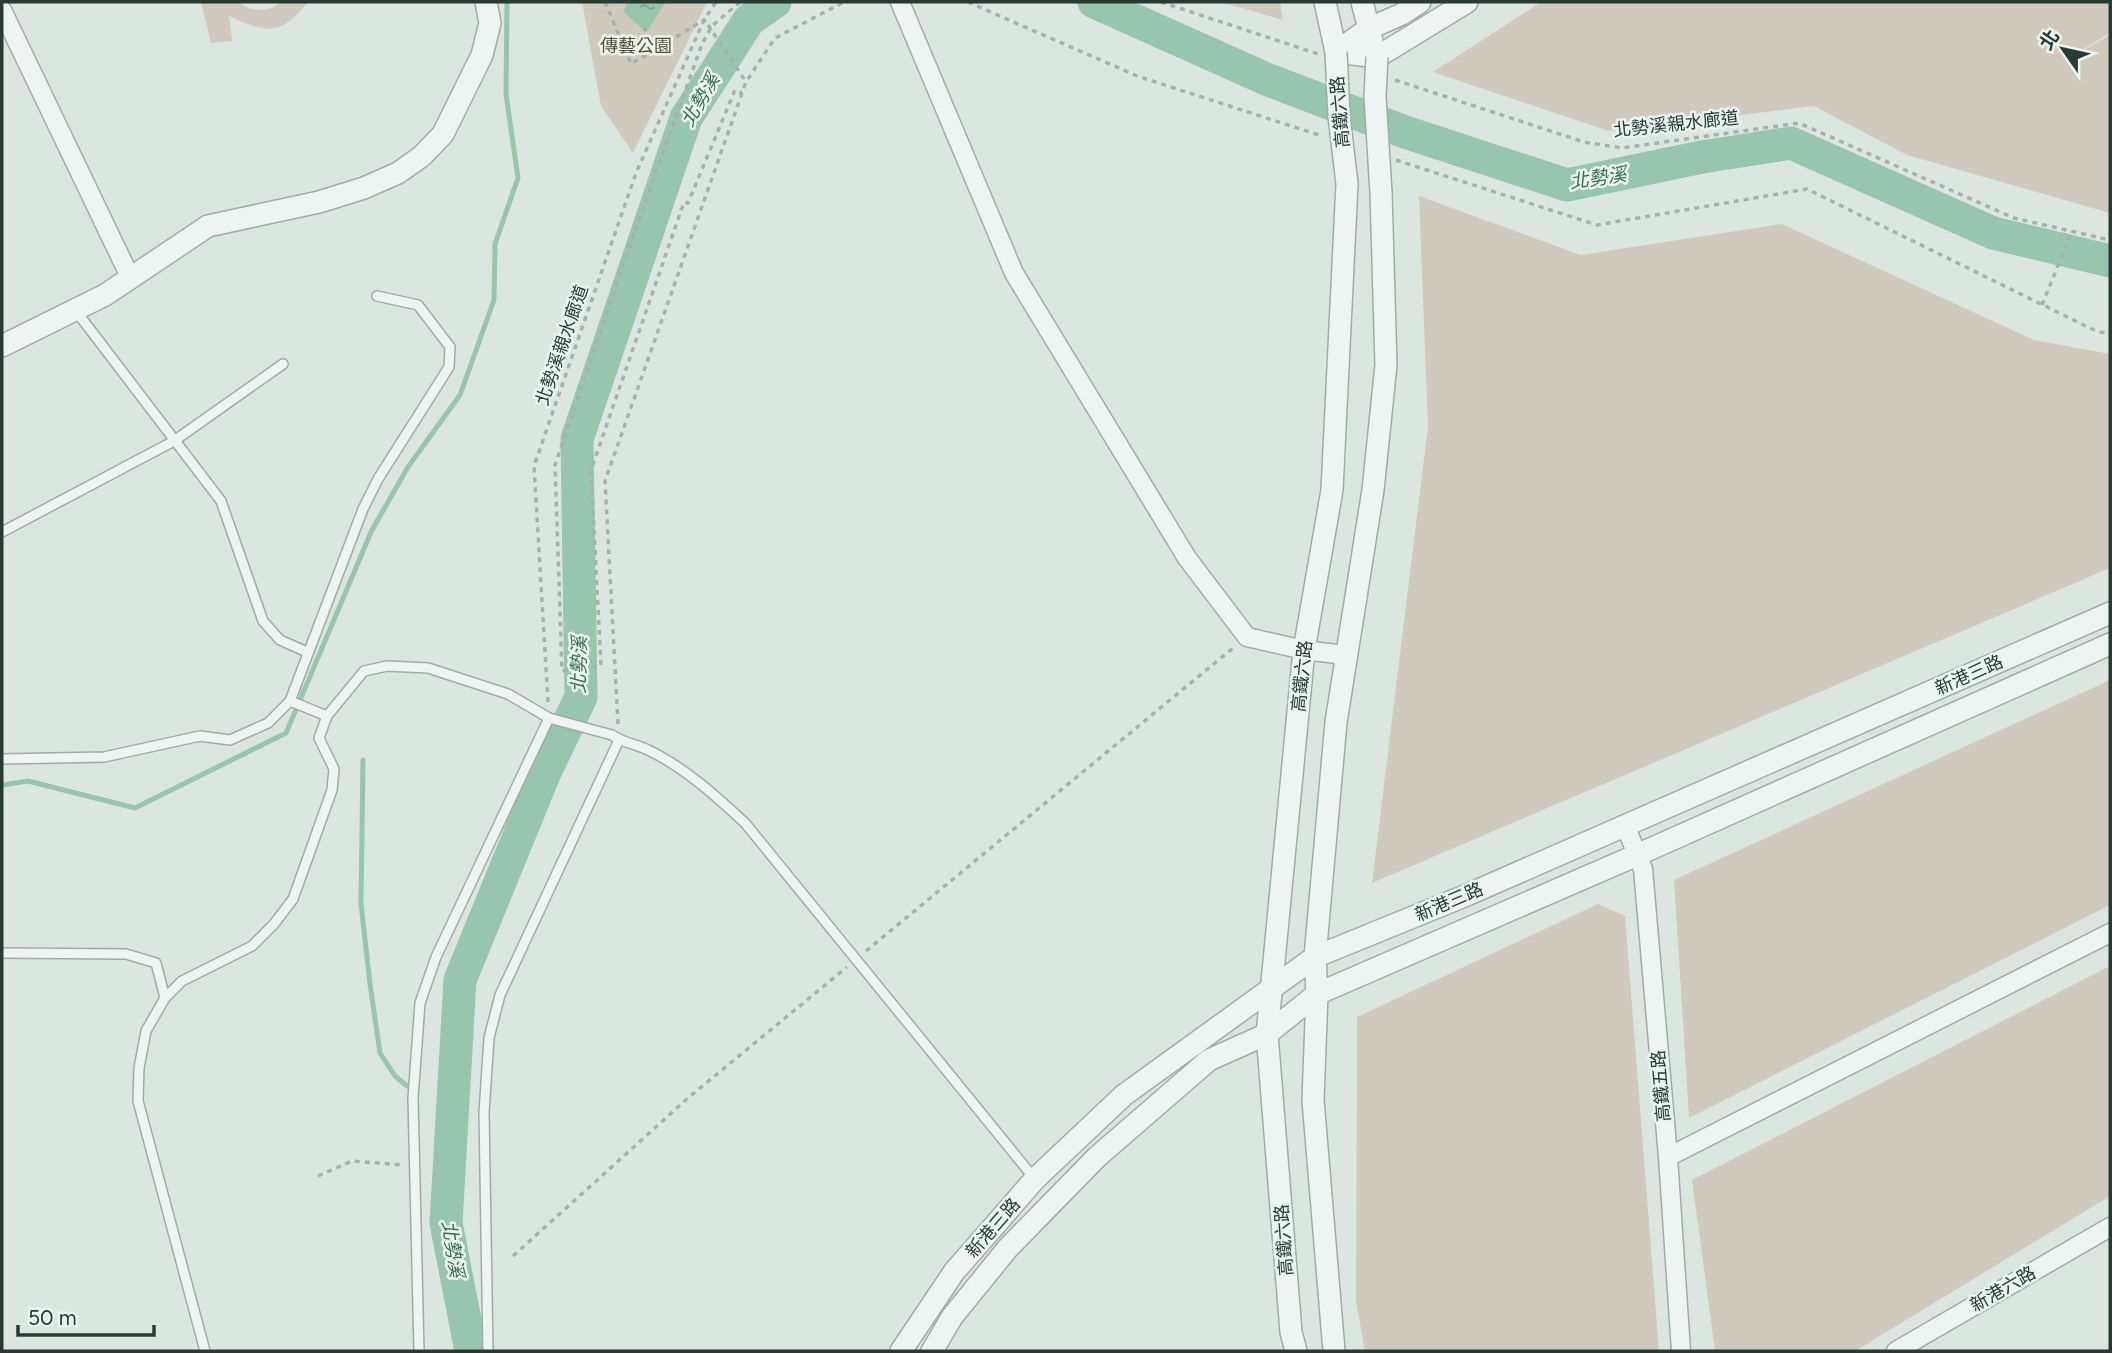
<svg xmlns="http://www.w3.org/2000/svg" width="2112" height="1353" viewBox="0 0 2112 1353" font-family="Figtree,'Noto Sans TC',sans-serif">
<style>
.green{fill:#cfcabd}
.water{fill:url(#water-ripples)}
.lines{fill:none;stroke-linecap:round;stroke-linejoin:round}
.stream{stroke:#97c5ad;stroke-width:5}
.river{stroke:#97c5ad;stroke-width:33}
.service-casing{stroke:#9eaca6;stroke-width:12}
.minor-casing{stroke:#9eaca6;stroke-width:21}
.tertiary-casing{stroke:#9eaca6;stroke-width:24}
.path{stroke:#a6b1ad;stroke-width:3.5;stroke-dasharray:5 5;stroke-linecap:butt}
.service{stroke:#eef4f2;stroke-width:9}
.minor{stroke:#eef4f2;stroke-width:18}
.tertiary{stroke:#eef4f2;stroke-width:21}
.tertiary-bridge-casing{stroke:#9eaca6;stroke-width:24;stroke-linecap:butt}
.path-bridge{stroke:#a6b1ad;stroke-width:3.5;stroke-dasharray:5 5;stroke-linecap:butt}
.tertiary-bridge{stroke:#eef4f2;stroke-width:21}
.labels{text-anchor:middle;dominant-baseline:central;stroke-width:5;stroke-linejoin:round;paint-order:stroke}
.park-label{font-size:18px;fill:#574e34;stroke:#ebf4f0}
.street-label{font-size:18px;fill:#263b33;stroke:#ebf4f0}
.water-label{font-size:19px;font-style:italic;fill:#326e50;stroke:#ebf4f0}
</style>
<defs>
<pattern id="water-ripples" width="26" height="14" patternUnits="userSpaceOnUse" patternTransform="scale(1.75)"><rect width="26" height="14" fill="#97c5ad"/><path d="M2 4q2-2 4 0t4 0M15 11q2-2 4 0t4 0" fill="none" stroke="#7ba18d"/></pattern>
</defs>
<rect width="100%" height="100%" fill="#dce6e1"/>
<g class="green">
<path d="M201 2H238L250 9 264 10 272 8 282 2H308C280 37 267 33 229 16L232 41 211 43Z"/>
<path d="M582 2H707L633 153 601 106Z"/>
<path d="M1221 2H1280L1283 20Z"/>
<path d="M1541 2H2110V33L2056 66 2110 35V213L1907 155 1814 106 1609 131 1433 72Z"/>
<path d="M1419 196 1581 255 1782 224 2034 340 2110 354V568L1372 883 1428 426Z"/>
<path d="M2110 680V905L1689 1118 1674 880Z"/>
<path d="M1598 904 1625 916 1659 1351H1365L1356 1302 1357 1017Z"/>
<path d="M2110 966V1196L1855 1351H1715L1692 1180Z"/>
</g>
<path class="water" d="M627 2H666L646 32 624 12Z"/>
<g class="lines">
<g class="stream">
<path d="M363 760 361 904 370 984 380 1053 395 1076 407 1086"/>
<path d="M2 785 28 781 135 808 286 733 372 530 408 467 460 395 494 300 495 244 518 178 506 94 507 2"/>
</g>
<g class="river">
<path d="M1094 2 1266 79 1405 132 1567 185 1702 157 1791 143 1993 233 2110 261"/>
<path d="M471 1351 446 1223 460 980 545 772 581 697 577 439 686 118 749 20 775 2"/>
</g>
<g class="service-casing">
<g id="service">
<path d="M76 311 221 501 263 621 280 640 307 652"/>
<path d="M2 532 174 441 283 364"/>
<path d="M290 701 327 716 364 671 387 666 428 668 508 694 549 718 612 735C623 743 636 744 648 750 684 767 716 796 745 823L1034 1178"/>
<path d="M2 759 104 757 200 736 230 740 268 723 290 701 363 509 378 479 449 367 450 347 418 305 377 296"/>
<path d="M2 953 126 954 156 963 165 998"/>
<path d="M205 1351 138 1101 139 1068 146 1031 165 998 182 981 252 946 274 924 293 899 332 790 334 769 319 738 327 716"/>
<path d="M419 1351 413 1098 420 1003 436 957 549 718"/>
<path d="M488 1351 484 1113 489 1038 500 995 619 740"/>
</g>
</g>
<g class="minor-casing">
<g id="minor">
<path d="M900 2 1014 273 1187 558 1247 637 1304 650 1345 655"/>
<path d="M2 10 131 279"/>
<path d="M1625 825 1643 869 1668 1157 1681 1351"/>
<path d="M1668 1157 2110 933"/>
<path d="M1896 1351 2110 1227"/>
</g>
</g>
<g class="tertiary-casing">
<g id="tertiary">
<path d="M1325 2 1336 52"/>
<path d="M1362 2 1372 41"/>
<path d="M1336 52 1377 57 1467 2"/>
<path d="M1336 52 1368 29 1402 14 1420 2"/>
<path d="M2 346 105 295 208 226 319 202 364 188 398 173 422 156 443 134 482 55 490 23 486 2"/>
<path d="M901 1351 954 1272 1002 1217 1035 1179 1124 1095 1315 957 1467 895 2110 613"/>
<path d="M932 1351 952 1317 1008 1248 1097 1157 1209 1060 1267 1034 1317 994 1637 855 2110 644"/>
<path d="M1296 1351 1291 1332 1267 1034 1304 650 1332 490 1347 184"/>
<path d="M1334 1351 1313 1100 1317 994 1315 957 1336 722 1373 490 1386 365 1381 193"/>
</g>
</g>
<g class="path">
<path d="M605 2 631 64 704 20 708 25"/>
<path d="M740 2 712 26 702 44 635 231 555 465 562 671 601 666 591 470 684 202 688 203 735 90 742 93"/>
<path d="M968 2 1137 76 1322 136"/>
<path d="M1161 2 1318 54"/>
<path d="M1395 80 1584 142 1622 148 1799 123 2014 218 2110 240"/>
<path d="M1396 160 1597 225 1807 189 2098 332 2110 333"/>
<path d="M2042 305 2072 231"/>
<path d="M548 702 534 466 636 173 704 20 716 2"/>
<path d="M618 724 605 481 746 82 775 38 844 2"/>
<path d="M866 951 1233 648"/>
<path d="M318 1176 352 1161 402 1165"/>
<path d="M513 1256 688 1098 847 967"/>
</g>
<use href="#service" class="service"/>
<use href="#minor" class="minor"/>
<use href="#tertiary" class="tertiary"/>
<g class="tertiary-bridge-casing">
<g id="tertiary-bridge">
<path d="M1336 52 1339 116 1347 184"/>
<path d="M1377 57 1375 96 1381 193"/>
</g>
</g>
<path class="path-bridge" d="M708 25 746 82"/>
<use href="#tertiary-bridge" class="tertiary-bridge"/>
</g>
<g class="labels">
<g class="park-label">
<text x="636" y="46">傳藝公園</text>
</g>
<g class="street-label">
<text transform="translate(1340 112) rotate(-95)">高鐵六路</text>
<text transform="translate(1676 124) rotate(-6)">北勢溪親水廊道</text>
<text transform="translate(562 345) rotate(-71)">北勢溪親水廊道</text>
<text transform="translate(1969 675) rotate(-24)">新港三路</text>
<text transform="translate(1302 676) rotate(-84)">高鐵六路</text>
<text transform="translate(1449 902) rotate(-23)">新港三路</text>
<text transform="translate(1661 1086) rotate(-95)">高鐵五路</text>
<text transform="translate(993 1228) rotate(-49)">新港三路</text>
<text transform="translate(1284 1240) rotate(-94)">高鐵六路</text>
<text transform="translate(2003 1289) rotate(-30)">新港六路</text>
</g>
<g class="water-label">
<text transform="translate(700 100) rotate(-60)">北勢溪</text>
<text transform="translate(1598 178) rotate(-8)">北勢溪</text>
<text transform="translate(579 665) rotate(-89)">北勢溪</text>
<text transform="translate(453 1249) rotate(81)">北勢溪</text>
</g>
</g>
<rect width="2112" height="1353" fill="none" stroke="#263b33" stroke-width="7"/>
<g transform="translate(2063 49) rotate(304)" stroke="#ebf4f0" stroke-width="5" paint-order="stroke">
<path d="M0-5L12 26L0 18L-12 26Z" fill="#263b33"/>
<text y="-10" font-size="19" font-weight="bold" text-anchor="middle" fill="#263b33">北</text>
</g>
<path d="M18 1325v10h136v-10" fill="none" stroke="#263b33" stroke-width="3.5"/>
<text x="28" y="1325" font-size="21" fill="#263b33" stroke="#ebf4f0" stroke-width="5" paint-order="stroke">50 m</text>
</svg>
